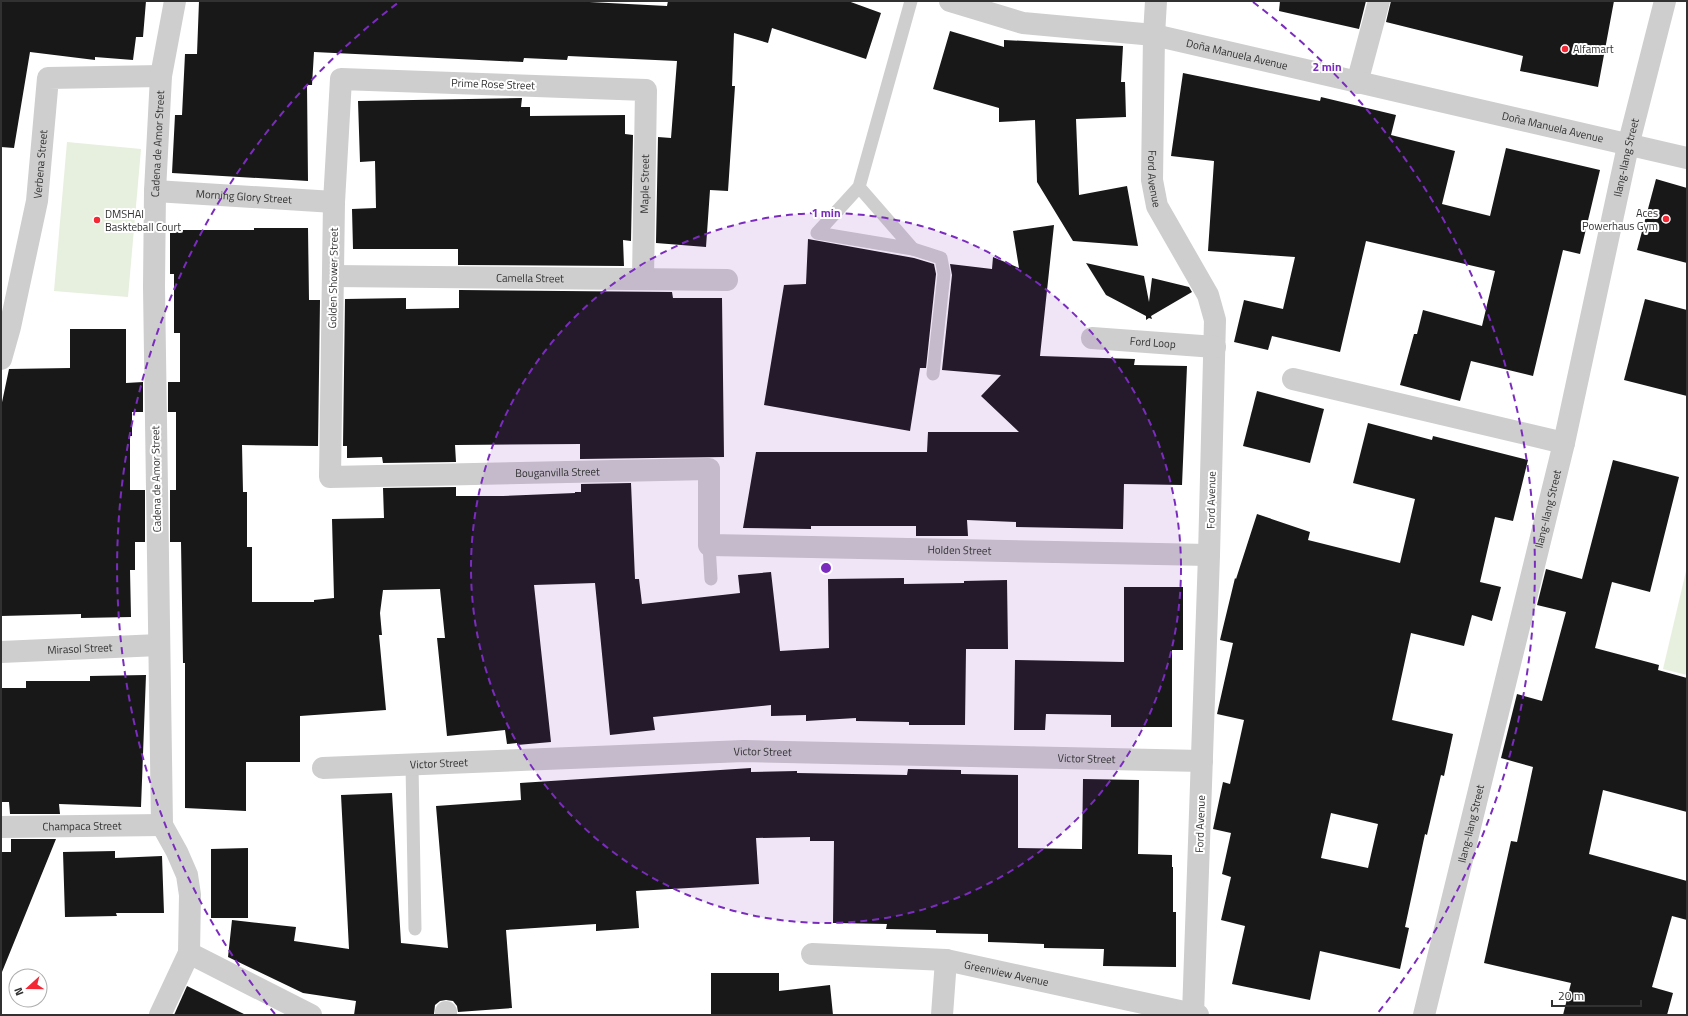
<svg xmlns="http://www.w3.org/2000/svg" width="1688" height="1016" viewBox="0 0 1688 1016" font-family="'Titillium Web',sans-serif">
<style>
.green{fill:#e7efde}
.building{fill:#181818;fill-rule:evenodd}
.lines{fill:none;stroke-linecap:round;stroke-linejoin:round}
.service{stroke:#cecece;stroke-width:13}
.minor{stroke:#cecece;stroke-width:22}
.tertiary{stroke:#cecece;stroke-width:22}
.ring{fill:none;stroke:#7b2cbf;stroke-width:2;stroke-dasharray:7 5}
.poi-dot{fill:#f42735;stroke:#fff;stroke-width:1.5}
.labels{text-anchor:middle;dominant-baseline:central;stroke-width:4;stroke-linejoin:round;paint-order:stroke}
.poi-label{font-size:11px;fill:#313131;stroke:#fff;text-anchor:start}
.street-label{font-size:11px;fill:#313131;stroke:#fff}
.centre{fill:#7b2cbf;stroke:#fff;stroke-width:2}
.ring-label{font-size:12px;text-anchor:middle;font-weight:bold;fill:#7b2cbf;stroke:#fff;stroke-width:4;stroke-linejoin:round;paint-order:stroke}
</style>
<rect width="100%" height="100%" fill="#fff"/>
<g class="green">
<path d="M67 142 141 149 128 297 54 291Z"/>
<path d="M1687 567V675L1663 669Z"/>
</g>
<g class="building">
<path d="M1 1H146L143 37H136L133 60 95 57V60L30 52 14 148 1 147Z"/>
<path d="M199 1H570L667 6 668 1H848L881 13 866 59 772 28 768 43 734 33 732 86H735L728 191 710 190 706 247 656 243 658 137 671 138 677 61 568 56 567 60 524 58 523 62 314 52 312 85H307L308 181 172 173 175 115H182L185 54H197Z"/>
<path d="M1280 1H1366L1359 29 1279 11Z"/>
<path d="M1391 1H1614L1598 87 1520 71 1523 56 1386 22Z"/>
<path d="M950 31 1004 47V40L1123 46 1121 82H1125L1126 117 1076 119 1079 195 1127 186 1138 246 1073 241 1037 182 1035 120 999 122V108L933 89Z"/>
<path d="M1183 73 1320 101 1321 97 1396 115 1391 135 1455 151 1442 204 1490 216 1506 148 1600 170 1580 254 1563 250 1533 376 1471 361 1460 401 1400 385 1414 334H1417L1423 310 1482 326 1495 271 1366 241 1340 352 1272 336 1268 350 1234 342 1244 300 1283 309 1295 257 1208 251 1214 161 1171 156Z"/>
<path d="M522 98 521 107H530V116L625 115V134L633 135 631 241 623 240 624 266 458 265V249H353L352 209 376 208 375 161 360 162 358 101Z"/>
<path d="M1656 179 1687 188V263L1637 250Z"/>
<path d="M1054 225 1040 356 1135 359 1134 365 1187 366 1182 485 1124 484 1123 529 1016 527V522L967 520 968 536H916V526H811V529L743 528 756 452H927L928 432H1019L981 396 1001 375 942 370 952 275 950 264 992 269 993 257 1019 268 1013 231Z"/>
<path d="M254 228H308L309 300H320L318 446 242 445 243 492H247V547H252V602H314V600L334 598 332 519 384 518 383 488 456 487V496H503L575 493V492H581V484L631 483 635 579H639L642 604 740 593 738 575 771 572 780 651 829 648 828 579 904 578V584L964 583V581L1007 580 1008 649H966L965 725H909V722L856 721V718L806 721V715L771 716V705L653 717 655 730 610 735 595 583 534 585 551 742 517 745V743L507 744 505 730 447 736 437 638H445L440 589 383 590 380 613 382 635H379L386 710 300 716V762H246V811L185 808V663H183L181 542H170V490H176V412H168V382H180V333H174V274H170V230H254Z"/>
<path d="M808 239 914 258 934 264 936 274 926 368H920L910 431 764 405 784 285 806 284Z"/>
<path d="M1086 263 1144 276 1149 302 1152 278 1189 287 1192 292 1151 316 1152 319 1149 318 1146 320V316L1106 295Z"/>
<path d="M459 290 672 292 673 298H722L724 457 580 459V444L455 445 456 462 383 463 382 457 347 458V446H343L345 299 406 298V309L459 308Z"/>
<path d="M1645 299 1687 310V396L1624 380Z"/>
<path d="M70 329H126V383L143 382V412H132V436H130V490H145V542H135V570H130L131 617 81 618V614L1 616V407L9 369 70 368Z"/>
<path d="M1257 391 1324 409 1310 463 1243 446Z"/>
<path d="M1368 423 1432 440 1433 436 1528 460 1513 521 1495 517 1480 582 1501 587 1492 621 1472 615 1464 646 1411 633 1392 720 1453 734 1444 776 1441 775 1427 835 1425 834 1405 927 1409 928 1400 969 1320 951 1310 1000 1232 984 1245 926 1221 920 1231 877 1222 874 1231 833 1213 829 1223 782 1230 784 1244 720 1217 714 1233 643 1220 640 1235 578 1236 579 1257 514 1310 532 1308 540 1400 563 1415 499 1353 483ZM1331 813 1378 824 1368 868 1321 858Z"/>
<path d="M1613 460 1679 477 1650 592 1612 582 1595 648 1659 665 1658 670 1687 678V812L1603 790 1589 854 1687 881V920L1672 916 1652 987 1673 993 1667 1015H1563L1571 983 1484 963 1511 841 1517 842 1533 767 1501 758 1517 694 1542 701 1566 612 1537 605 1546 569 1582 579Z"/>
<path d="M1124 587H1183V650H1172V727H1111V715L1046 714 1045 730H1014L1015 660 1124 662Z"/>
<path d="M146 675 141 807 59 804 60 814H10L9 802H1V688H26V681H90V676Z"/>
<path d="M751 768V772L797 771V773L907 775 908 769 961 770V774L1018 775V848L1082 849 1083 779 1139 780 1138 854 1172 855V867H1173V912H1176V967L1103 966 1104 949 1044 948V944L988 942V934L936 933V930L886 929 887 924 833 923 834 841H810V837L756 838 759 884 636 891 639 928 596 931V924L506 930 512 1008 458 1012 457 1006 453 1001 446 1000 440 1001 435 1005 434 1014 354 1015 356 1001 303 993 228 957 232 920 296 927 294 941 349 949 341 795 392 793 401 943 448 948 436 806 521 800 520 783Z"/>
<path d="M11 839H56L2 972 1 852H11Z"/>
<path d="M248 848V918H211V849Z"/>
<path d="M115 851V858L162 856 164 913H116L117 916 65 917 63 852Z"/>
<path d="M711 973H779V991L830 985 833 1015H711Z"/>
<path d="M187 986 246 1015H174Z"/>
</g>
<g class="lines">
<g class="service">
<path d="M859 187 913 249 817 233 859 187 911 1"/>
<path d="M913 249 941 258 944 274 933 374"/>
<path d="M709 545 711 579"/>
<path d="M412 765 415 929"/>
</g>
<g class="minor">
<path id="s1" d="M1156 1 1154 35 1152 180 1157 206 1208 295 1215 320 1209 555 1193 1014"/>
<path d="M1357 83 1379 1"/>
<path id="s2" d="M155 191 334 202"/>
<path id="s3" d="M333 276 727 280"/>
<path id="s4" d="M643 278 646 90 341 79 334 202 330 477 709 469V545L1209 555"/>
<path id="s5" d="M1092 338 1215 347"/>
<path id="s6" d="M1 359 10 327 37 201 48 78 161 76"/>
<path d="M1293 379 1564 443"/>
<path id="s7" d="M1 652 159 645"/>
<path id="s8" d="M323 768 744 751 1202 761"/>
<path id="s9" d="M1 827 162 825"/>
<path d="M189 953 311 1015"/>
<path id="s10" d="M812 954 946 960 1198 1015"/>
<path id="s11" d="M160 1015 189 953 190 895 187 875 177 852 162 825 154 287 155 191 161 76 175 1"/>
<path d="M446 1015V1012"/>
<path d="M942 1015 946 960"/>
<path id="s12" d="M1424 1015 1564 443 1628 146 1665 1"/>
</g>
<path class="tertiary" id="s13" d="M950 1 1023 23 1154 35 1687 158"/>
</g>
<circle cx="826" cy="568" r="355" fill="#7b2cbf" fill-opacity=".12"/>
<g class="ring">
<circle cx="826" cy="568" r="355"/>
<path d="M275 1014A709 709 0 0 1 399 2M1253 2A709 709 0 0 1 1377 1014"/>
</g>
<g class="poi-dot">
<circle cx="1565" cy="49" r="4"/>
<circle cx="1666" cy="219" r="4"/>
<circle cx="97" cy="220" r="4"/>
</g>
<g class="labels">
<g class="poi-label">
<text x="1573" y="49">Alfamart</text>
<text x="1658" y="213" text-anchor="end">Aces<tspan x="1658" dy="13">Powerhaus Gym</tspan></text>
<text x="105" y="214">DMSHAI<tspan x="105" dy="13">Baskteball Court</tspan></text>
</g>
<g class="street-label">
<text stroke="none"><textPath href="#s13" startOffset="293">Doña Manuela Avenue</textPath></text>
<text transform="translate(493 84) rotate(2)">Prime Rose Street</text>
<text stroke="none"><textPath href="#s13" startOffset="617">Doña Manuela Avenue</textPath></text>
<text stroke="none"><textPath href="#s11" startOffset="884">Cadena de Amor Street</textPath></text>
<text stroke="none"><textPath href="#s12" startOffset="881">Ilang-Ilang Street</textPath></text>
<text stroke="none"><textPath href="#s6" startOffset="199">Verbena Street</textPath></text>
<text stroke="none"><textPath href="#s1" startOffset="178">Ford Avenue</textPath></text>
<text stroke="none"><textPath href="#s4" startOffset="94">Maple Street</textPath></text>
<text stroke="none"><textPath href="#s2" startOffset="89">Morning Glory Street</textPath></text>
<text stroke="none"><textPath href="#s3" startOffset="197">Camella Street</textPath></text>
<text transform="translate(333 278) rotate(-89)">Golden Shower Street</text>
<text stroke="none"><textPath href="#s5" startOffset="61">Ford Loop</textPath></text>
<text stroke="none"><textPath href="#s4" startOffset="1119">Bouganvilla Street</textPath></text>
<text transform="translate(156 479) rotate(-91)">Cadena de Amor Street</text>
<text transform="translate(1211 500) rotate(-89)">Ford Avenue</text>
<text stroke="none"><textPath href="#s12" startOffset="521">Ilang-Ilang Street</textPath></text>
<text stroke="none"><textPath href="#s4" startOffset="1597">Holden Street</textPath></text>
<text stroke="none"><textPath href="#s7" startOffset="79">Mirasol Street</textPath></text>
<text stroke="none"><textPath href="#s8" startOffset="440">Victor Street</textPath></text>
<text stroke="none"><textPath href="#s8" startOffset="764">Victor Street</textPath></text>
<text stroke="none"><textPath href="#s8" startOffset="116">Victor Street</textPath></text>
<text transform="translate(1200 824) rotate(-88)">Ford Avenue</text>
<text stroke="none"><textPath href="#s12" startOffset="197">Ilang-Ilang Street</textPath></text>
<text stroke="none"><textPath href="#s9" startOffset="81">Champaca Street</textPath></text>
<text stroke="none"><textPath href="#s10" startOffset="196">Greenview Avenue</textPath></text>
</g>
</g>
<circle cx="826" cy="568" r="6" class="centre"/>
<g class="ring-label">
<text x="1327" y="71">2 min</text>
<text x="826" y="217">1 min</text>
</g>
<rect width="1688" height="1016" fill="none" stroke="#313131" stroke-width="4"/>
<g transform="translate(28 988) rotate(249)"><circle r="19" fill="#ffffff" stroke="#adadad"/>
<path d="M0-3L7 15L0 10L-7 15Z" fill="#f42735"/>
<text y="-6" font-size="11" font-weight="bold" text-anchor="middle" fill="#313131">N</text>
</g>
<path d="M1552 1000v6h89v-6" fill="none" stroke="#313131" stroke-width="2"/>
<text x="1558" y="1000" font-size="12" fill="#313131" stroke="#ffffff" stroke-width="3" paint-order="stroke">20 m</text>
</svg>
